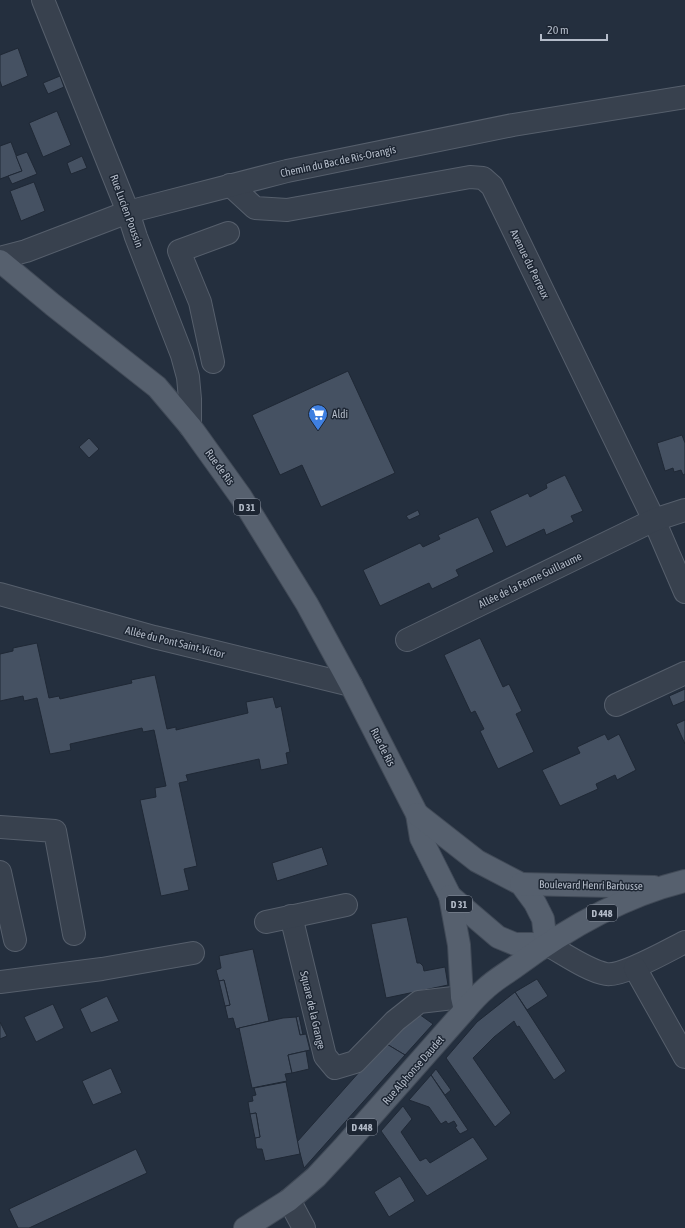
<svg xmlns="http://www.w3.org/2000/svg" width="685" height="1228" viewBox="0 0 685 1228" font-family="'Asap Condensed',sans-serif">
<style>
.building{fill:#455162;stroke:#1f2835}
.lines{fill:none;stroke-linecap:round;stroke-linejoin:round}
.minor-casing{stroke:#565f6c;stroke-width:24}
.major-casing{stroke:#414a57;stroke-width:24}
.minor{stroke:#38414e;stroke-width:22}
.major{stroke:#56606e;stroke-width:22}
.labels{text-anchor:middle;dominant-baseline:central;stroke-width:3;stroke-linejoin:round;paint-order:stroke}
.shield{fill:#1d2633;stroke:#878f9c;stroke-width:1}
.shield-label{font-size:10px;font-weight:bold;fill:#b4bcc9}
.street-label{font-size:11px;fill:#b4bcc9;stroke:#1d2633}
.poi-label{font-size:11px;fill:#b4bcc9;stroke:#1d2633;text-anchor:start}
</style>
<rect width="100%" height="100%" fill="#242f3e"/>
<g class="building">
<path d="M18 48 28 76 2 87 0 81V55Z"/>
<path d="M60 76 64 87 48 94 43 83Z"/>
<path d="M57 111 71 145 43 157 29 123Z"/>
<path d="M11 142 22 171 0 179V146Z"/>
<path d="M27 152 37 174 12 184 8 176 22 171 16 156Z"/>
<path d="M82 156 87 168 71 174 67 163Z"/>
<path d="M34 182 45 211 21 221 10 191Z"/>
<path d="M348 371 395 473 321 507 302 465 280 475 252 415Z"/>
<path d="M682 435 685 443V474L683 475 681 470 674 472 673 468 665 471 657 443Z"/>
<path d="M89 438 99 449 89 458 79 447Z"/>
<path d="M565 475 583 511 571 516 574 522 546 535 544 529 506 547 490 511 528 493 530 497 547 488 546 484Z"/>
<path d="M418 510 420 515 409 520 406 516Z"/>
<path d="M478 517 494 552 456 570 459 576 432 589 429 583 380 606 363 570 420 543 423 547 440 539 438 535Z"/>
<path d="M480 638 503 687 509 684 522 711 516 714 534 752 498 769 480 731 484 729 475 711 471 713 444 655Z"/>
<path d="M37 643 49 698 59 696 60 699 132 683 131 680 155 675 167 729 176 727V730L248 713 246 702 273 697 276 708 281 706 290 752 286 753 288 764 261 770 259 759 186 775 188 781 179 783 197 866 184 869 189 890 161 896 140 800 156 797 155 788 166 786 154 730 143 732 142 728 70 744 71 750 50 754 37 698 24 701 23 696 0 701V654L13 651V648Z"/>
<path d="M685 689V701L673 706 669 696Z"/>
<path d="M685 720V744L676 724Z"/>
<path d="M605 734 608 740 619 734 636 770 617 780 615 775 596 784 598 789 560 806 542 770 580 753 577 747Z"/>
<path d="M322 847 328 865 277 881 272 863Z"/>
<path d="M407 917 417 963H420L423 966 424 971 445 967 448 985 386 998 371 924Z"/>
<path d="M253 949 269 1021 236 1029 233 1018 228 1019 225 1006 230 1005 224 980 219 981 216 970 221 968 219 956Z"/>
<path d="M537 979 548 996 527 1010 515 992Z"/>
<path d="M224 980 230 1005 225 1006 219 981Z"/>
<path d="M515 992 566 1071 554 1080 519 1026 517 1027 514 1021 494 1037 473 1058 511 1113 495 1127 446 1058 477 1022Z"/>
<path d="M107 996 119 1021 91 1033 80 1009Z"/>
<path d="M53 1004 64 1028 36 1042 24 1017Z"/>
<path d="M419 1014 433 1024 405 1055 385 1043Z"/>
<path d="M299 1016 303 1035H300L296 1017Z"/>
<path d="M296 1017 300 1035 306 1034 310 1050 288 1055 292 1073 285 1074 287 1081 252 1088 239 1028 283 1018Z"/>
<path d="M0 1022 7 1036 0 1039Z"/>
<path d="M385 1043 405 1055 304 1168 297 1142Z"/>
<path d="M306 1051 309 1069 292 1073 288 1055Z"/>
<path d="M111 1068 122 1093 93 1105 82 1081Z"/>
<path d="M436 1069 451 1090 445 1095 431 1075Z"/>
<path d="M431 1075 468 1130 460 1134 455 1127 457 1126 454 1121 448 1124 446 1121 441 1124 429 1107 409 1100Z"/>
<path d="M286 1082 300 1154 265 1161 262 1149H257L256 1146 255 1138 260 1137 256 1113 250 1114 248 1102 253 1101 252 1096 256 1095 254 1088Z"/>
<path d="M403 1106 412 1119 401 1132 420 1161 426 1158 430 1163 473 1137 488 1159 427 1196 381 1131Z"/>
<path d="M256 1113 260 1137 255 1138 250 1114Z"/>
<path d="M136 1149 147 1173 29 1228H18L9 1209Z"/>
<path d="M400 1176 415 1201 389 1217 374 1192Z"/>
</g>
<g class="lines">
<g class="minor-casing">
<g id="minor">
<path d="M43 0 128 212 136 237 182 355 188 377 190 399V426"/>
<path d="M230 185 255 208 287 210 470 177 483 178 492 186 654 520 685 592"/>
<path d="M0 258 26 251 128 212 287 171 513 125 685 97"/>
<path d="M213 362 200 302 179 251 228 233"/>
<path d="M0 594 154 637 351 685"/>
<path d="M407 640 654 520 685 510"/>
<path d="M616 705 685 673"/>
<path d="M0 827 55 831 74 934"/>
<path d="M0 872 15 940"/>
<path d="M291 916 325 1056 335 1068 355 1062 395 1021 419 1002 462 997"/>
<path d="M266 922 346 905"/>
<path d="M546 944C563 953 588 971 606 974 622 977 669 950 685 942"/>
<path d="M635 968 685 1057"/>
<path d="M0 982 102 969 193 953"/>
<path d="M289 1200 304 1228"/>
</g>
</g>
<g class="major-casing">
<g id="major">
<path d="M0 261 53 305 157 387 190 426 241 497 307 604 351 685 417 814 421 838 450 896 498 937 515 944H546"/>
<path d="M417 814 477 861 521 884 535 903 543 919 546 944"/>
<path d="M521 884 654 887"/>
<path d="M450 896 459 945 462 997 465 1010"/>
<path d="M245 1228 289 1200 316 1177 343 1148 465 1010C471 1003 477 996 484 990 493 981 505 974 515 967 566 929 623 896 685 881"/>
</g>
</g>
<use href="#minor" class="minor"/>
<use href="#major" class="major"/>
</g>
<defs>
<g id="supermarket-pin" transform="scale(1)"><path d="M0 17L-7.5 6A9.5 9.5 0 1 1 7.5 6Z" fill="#3f7fe0" stroke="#1d2633"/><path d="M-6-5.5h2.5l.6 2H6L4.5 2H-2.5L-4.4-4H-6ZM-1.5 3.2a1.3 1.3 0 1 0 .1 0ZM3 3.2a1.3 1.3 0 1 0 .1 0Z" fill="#fff"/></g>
</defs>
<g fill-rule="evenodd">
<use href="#supermarket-pin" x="318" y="414"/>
</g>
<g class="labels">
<g class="shield">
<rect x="234" y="499" width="26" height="16" rx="3"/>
<rect x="446" y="896" width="26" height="16" rx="3"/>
<rect x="587" y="905" width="30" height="16" rx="3"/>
<rect x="347" y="1119" width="30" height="16" rx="3"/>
</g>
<g class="shield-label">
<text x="247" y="507">D 31</text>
<text x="459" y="904">D 31</text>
<text x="602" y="913">D 448</text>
<text x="362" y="1127">D 448</text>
</g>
<g class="street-label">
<text transform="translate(338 161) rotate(-12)">Chemin du Bac de Ris-Orangis</text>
<text transform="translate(127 211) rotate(70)">Rue Lucien Poussin</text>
<text transform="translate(530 264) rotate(64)">Avenue du Perreux</text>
<text transform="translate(220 467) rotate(54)">Rue de Ris</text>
<text transform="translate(530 580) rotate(-26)">Allée de la Ferme Guillaume</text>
<text transform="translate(175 642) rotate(14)">Allée du Pont Saint-Victor</text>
<text transform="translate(383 747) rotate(63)">Rue de Ris</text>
<text transform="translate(591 885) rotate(1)">Boulevard Henri Barbusse</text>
<text transform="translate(313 1010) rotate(77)">Square de la Grange</text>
<text transform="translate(413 1070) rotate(-49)">Rue Alphonse Daudet</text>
</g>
<g class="poi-label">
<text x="332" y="414">Aldi</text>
</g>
</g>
<path d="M541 34v6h66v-6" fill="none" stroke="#b4bcc9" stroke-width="2"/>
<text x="547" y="34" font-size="12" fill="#b4bcc9" stroke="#1d2633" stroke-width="3" paint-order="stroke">20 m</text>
</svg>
